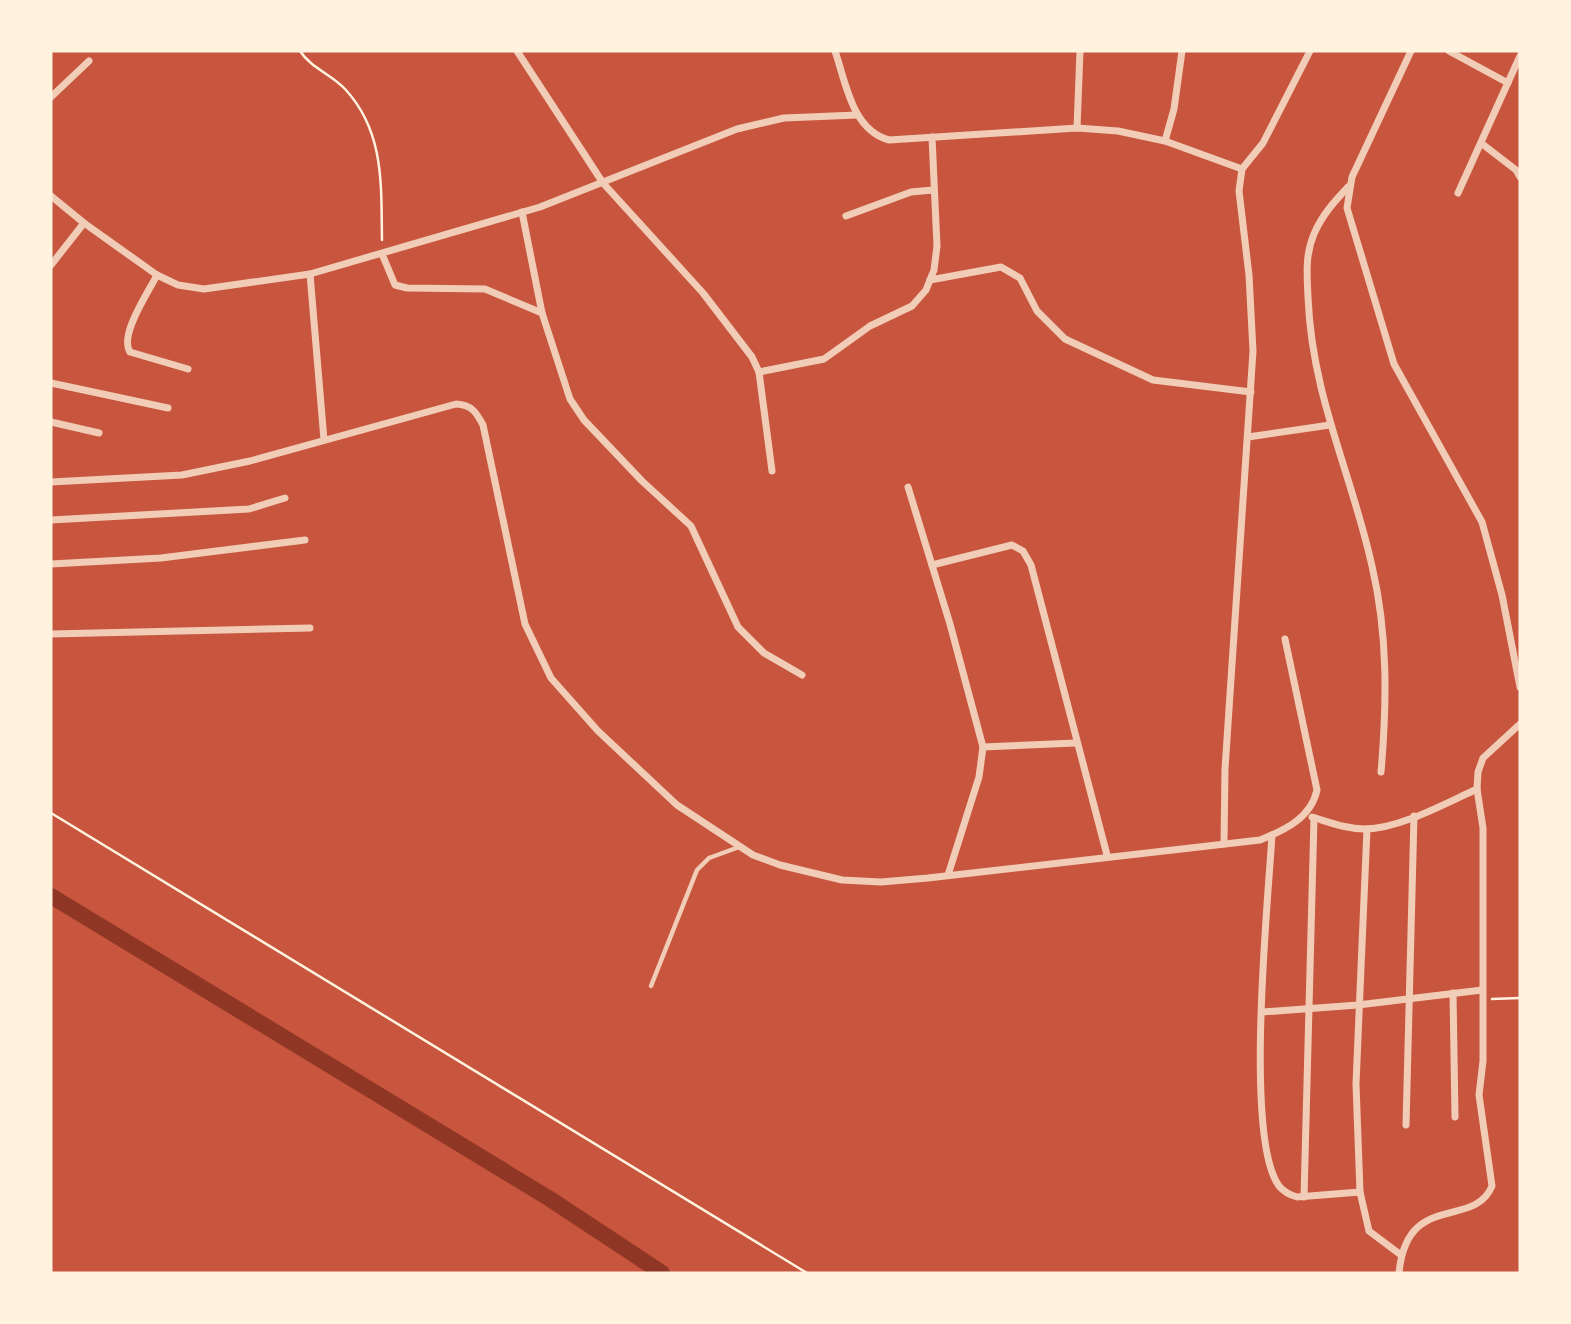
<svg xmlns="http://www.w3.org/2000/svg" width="1571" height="1324" viewBox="0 0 1571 1324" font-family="Figtree,sans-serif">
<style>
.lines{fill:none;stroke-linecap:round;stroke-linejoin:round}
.canal{stroke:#8f3625;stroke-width:16}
.path{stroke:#fff3e0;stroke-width:2.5}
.service{stroke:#f1ccb7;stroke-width:4.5}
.minor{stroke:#f1ccb7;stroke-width:7}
</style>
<rect width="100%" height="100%" fill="#c8553d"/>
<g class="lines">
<path class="canal" d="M51 896 550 1199 662 1273"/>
<g class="path">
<path d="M300 51C311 68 331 74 345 89 385 132 381 186 382 240"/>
<path d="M51 813 807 1273"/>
<path d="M1492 999 1520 998"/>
</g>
<path class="service" d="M651 986 697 870 709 858 739 847"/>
<g class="minor">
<path d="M517 51 603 183 703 293 752 357 759 372 772 471"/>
<path d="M835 51C846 83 852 130 889 140L1077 128 1118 131 1165 141 1242 169"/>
<path d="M1411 51 1352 177 1347 208 1394 364 1482 522 1502 595 1520 687"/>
<path d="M1449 51 1508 83"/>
<path d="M51 97 89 61"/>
<path d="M1077 128 1080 51"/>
<path d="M1165 141 1174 109 1182 51"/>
<path d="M1481 143 1516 170 1520 177"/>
<path d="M1348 187C1334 202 1322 215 1314 234 1305 255 1307 275 1308 297 1312 397 1351 471 1372 566 1388 634 1387 703 1381 772"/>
<path d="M1458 193 1520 56"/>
<path d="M51 196 84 223 51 265"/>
<path d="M522 212 542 313 570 399 584 420 642 481 691 526 738 627 764 653 802 675"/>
<path d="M846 216 911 192 933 190"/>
<path d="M84 223 157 275 178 285 204 289 310 274 540 207 737 129 784 118 857 115"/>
<path d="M382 254 395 285 407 288 485 289 542 313"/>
<path d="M310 274 324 440"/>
<path d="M157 275C148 293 119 335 130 352L188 369"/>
<path d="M930 280 1001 267 1020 278 1037 311 1065 339 1153 380 1251 392"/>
<path d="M759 372 824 359 870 326 912 306 926 290 934 270 937 246 932 137"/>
<path d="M51 383 168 408"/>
<path d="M51 422 99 433"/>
<path d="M1248 437 1330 425"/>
<path d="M51 482 182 475 250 461 456 404C472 405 476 412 483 425L525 624 551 678 598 731 677 805 753 855 780 865 842 880 881 882 928 878 1260 840C1285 830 1311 818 1317 790L1285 639"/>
<path d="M908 487 950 624 983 747 979 777 948 875"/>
<path d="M51 520 249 509 285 498"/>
<path d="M51 564 161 558 305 540"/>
<path d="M932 565 1012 545 1023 551 1031 565 1107 855"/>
<path d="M51 634 310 628"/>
<path d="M983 747 1076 743"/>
<path d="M1312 817C1329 822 1346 829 1365 829 1399 829 1446 803 1477 789"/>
<path d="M1367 829 1356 1084 1360 1192 1369 1231 1401 1255"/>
<path d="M1272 835C1268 902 1244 1138 1279 1186 1284 1192 1290 1195 1297 1197L1360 1192"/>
<path d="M1224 844 1225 769 1253 351 1249 275 1239 191 1242 169 1263 143 1310 51"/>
<path d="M1453 993 1455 1117"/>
<path d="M1262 1012 1358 1005 1482 990"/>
<path d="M1406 1125 1414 816"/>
<path d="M1304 1197 1314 818"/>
<path d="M1399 1273C1407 1190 1474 1230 1492 1186L1479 1095 1483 1061V828L1477 789 1478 772 1483 758 1520 724"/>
</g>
</g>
<rect width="1571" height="1324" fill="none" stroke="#fff3e0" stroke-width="105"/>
</svg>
